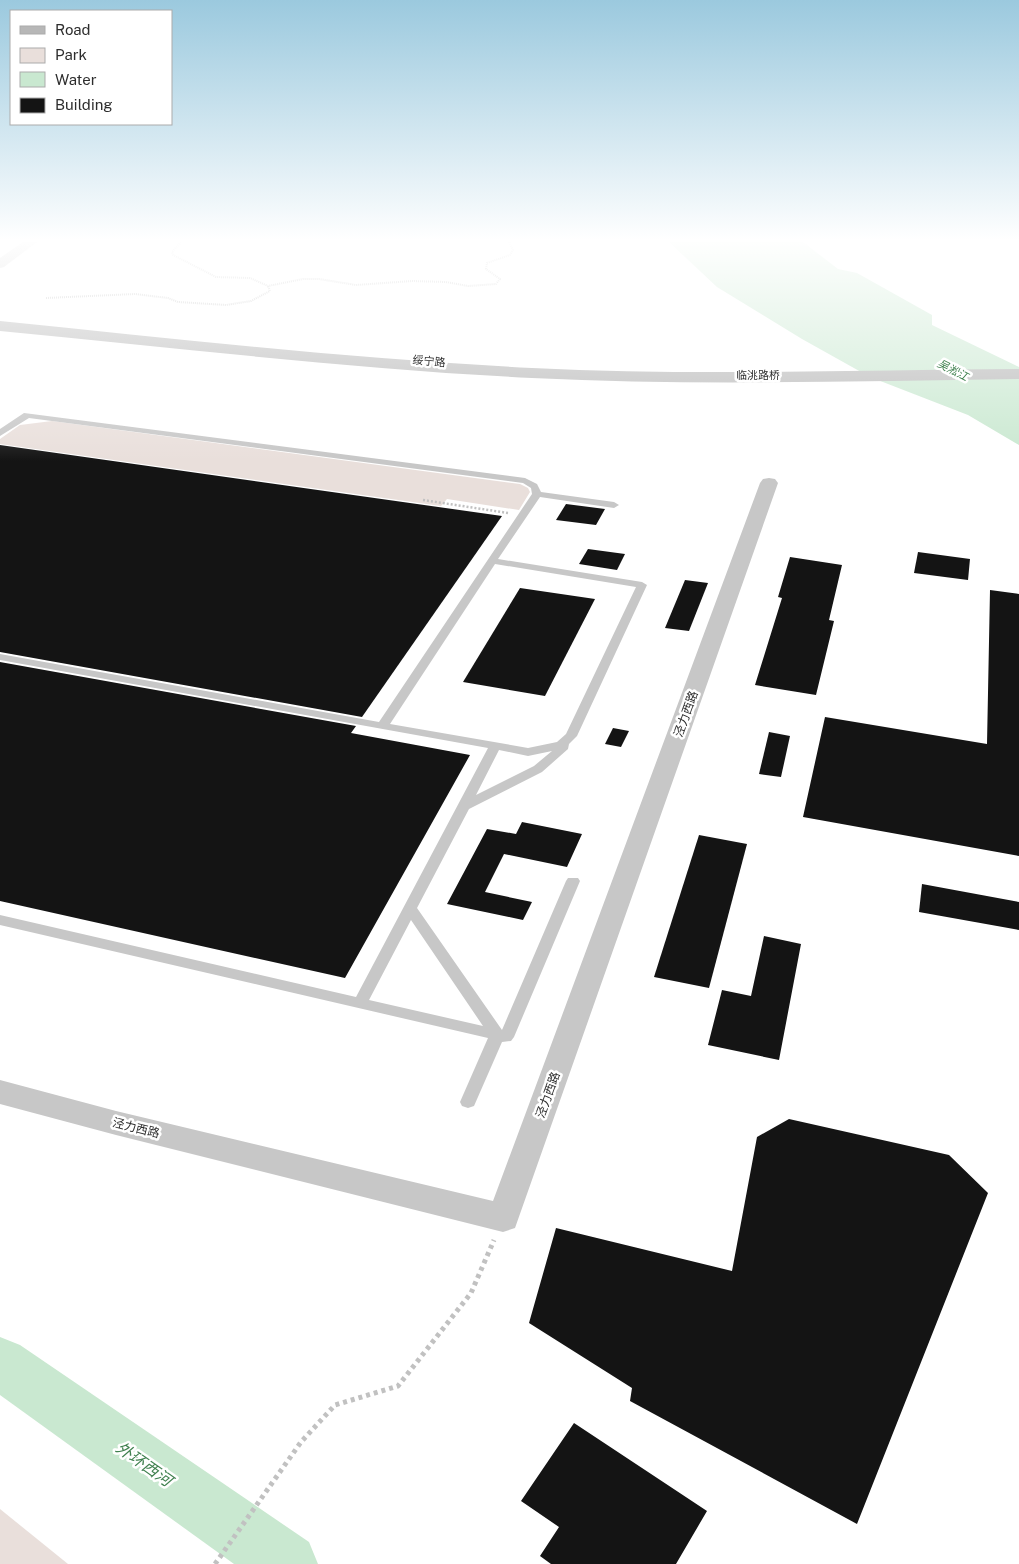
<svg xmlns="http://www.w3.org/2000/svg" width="1019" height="1564" viewBox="0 0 1019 1564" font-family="'Public Sans','Noto Sans SC',sans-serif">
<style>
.green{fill:#e9dfdb}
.water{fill:#c9e8d0}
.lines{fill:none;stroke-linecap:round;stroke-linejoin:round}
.river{fill:#c9e8d0;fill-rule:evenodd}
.building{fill:#141414}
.path-far2{stroke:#c1c1c1;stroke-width:2;stroke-dasharray:1 1;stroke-linecap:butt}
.path-far1{stroke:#c1c1c1;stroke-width:2.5;stroke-dasharray:2 2;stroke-linecap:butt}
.path{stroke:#c1c1c1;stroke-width:5;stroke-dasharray:4 4;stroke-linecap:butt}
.service{fill:#c7c7c7;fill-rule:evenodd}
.minor{fill:#c7c7c7;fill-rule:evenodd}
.secondary{fill:#b7b7b7;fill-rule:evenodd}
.labels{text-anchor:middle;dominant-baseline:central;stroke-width:5;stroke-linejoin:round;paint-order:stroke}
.far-street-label{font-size:11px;fill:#2d2d2d;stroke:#fff}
.far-water-label{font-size:11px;font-style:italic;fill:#40814f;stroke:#fff}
.street-label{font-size:12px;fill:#2d2d2d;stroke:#fff}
.near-water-label{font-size:16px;font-style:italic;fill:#40814f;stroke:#fff}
</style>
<rect width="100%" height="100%" fill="#fff"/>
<g class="green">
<path d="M52 421 520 484 528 488 530 492 519 510 447 499 441 506 0 444V439L20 425Z"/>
<path d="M0 1509 68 1564H0Z"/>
</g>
<path class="water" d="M669 242H803L838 269 857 273 932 315V325L1019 367V445L968 415 870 377 802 339 717 287Z"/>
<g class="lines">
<path class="river" d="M0 1337 20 1345 309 1542 318 1564H234L0 1395Z"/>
</g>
<g class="building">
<path d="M0 445 502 516 362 717 0 652Z"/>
<path d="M566 504 605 509 596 525 556 520Z"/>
<path d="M588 549 625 554 617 570 579 564Z"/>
<path d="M918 552 970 559 968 580 914 573Z"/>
<path d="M790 557 842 565 829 620 834 621 816 695 755 685 782 598 778 597Z"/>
<path d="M685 580 708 583 689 631 665 628Z"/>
<path d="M520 588 595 599 545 696 463 682Z"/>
<path d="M990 590 1019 594V856L803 817 825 717 987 744Z"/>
<path d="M0 662 356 726 351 733 470 755 345 978 0 901Z"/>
<path d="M613 728 629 731 621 747 605 744Z"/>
<path d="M769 732 790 736 781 777 759 774Z"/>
<path d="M522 822 582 834 567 867 504 854 485 892 532 902 523 920 447 904 487 829 516 834Z"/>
<path d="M699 835 747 844 709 988 654 977Z"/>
<path d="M922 884 1019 902V930L919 912Z"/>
<path d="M764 936 801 944 779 1060 708 1045 722 990 751 996Z"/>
<path d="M789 1119 949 1155 988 1193 857 1524 630 1401 632 1388 529 1323 556 1228 732 1271 757 1137Z"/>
<path d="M574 1423 707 1511 676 1564H551L540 1556 559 1527 521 1501Z"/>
</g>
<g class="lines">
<g class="path-far2">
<path d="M181 242 172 252 173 255 216 277 250 278 268 286 303 279H319L356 285 412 281 446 282 468 286 496 284 500 279 486 269 487 263 510 255 513 250 509 242"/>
<path d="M46 298 135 294 168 298 178 302 226 305 251 301 270 291 268 286"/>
</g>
<path class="path-far1" d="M423 500 508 513"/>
<path class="path" d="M215 1564 301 1442 335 1405 398 1386 471 1293 494 1240"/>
<path class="service" d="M24 413 525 478 537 484 541 492 614 502 619 505 614 508 540 497 498 559 642 582 647 585 577 736 569 744 568 749 542 772 469 809 417 908 502 1030 566 881 568 878H578L580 881 514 1037 511 1041 502 1042 474 1106 468 1108 462 1106 460 1102 488 1038 0 925V915L356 997 488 748 0 660V654L379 722 532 494 531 488 523 483 29 418 0 436V429ZM495 564 636 587 566 734 557 742 528 748 390 724ZM499 750 528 756 552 751 534 766 476 795ZM411 920 483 1026 369 1000Z"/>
<g class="minor">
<path d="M23 242H37L4 267 0 268V258Z"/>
<path d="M769 478 775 479 778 483 515 1228 503 1232 116 1135 0 1104V1080L116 1111 493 1201 760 483 763 479Z"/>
</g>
<path class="secondary" d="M0 321C177 339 354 359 532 368 694 376 857 370 1019 369V379C857 381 694 386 532 378 354 369 177 348 0 331Z"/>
</g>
<linearGradient id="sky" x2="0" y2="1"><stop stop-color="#9bc9de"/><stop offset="0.52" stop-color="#fff"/><stop offset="1" stop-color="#fff" stop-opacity="0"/></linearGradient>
<rect width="1019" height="461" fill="url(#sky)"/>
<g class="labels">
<g class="far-street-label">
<text transform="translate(429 361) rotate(5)">绥宁路</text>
<text x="758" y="375">临洮路桥</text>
</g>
<g class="far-water-label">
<text transform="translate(953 370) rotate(27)">吴淞江</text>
</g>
<g class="street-label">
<text transform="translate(686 714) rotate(-70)">泾力西路</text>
<text transform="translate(548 1095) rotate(-70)">泾力西路</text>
<text transform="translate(136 1128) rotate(14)">泾力西路</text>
</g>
<g class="near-water-label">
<text transform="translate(144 1464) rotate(35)">外环西河</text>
</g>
</g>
<rect x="10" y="10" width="162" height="115" fill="#ffffff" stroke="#ababab"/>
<rect x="20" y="26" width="25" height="8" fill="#b7b7b7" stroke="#ababab"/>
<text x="55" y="35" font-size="15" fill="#2d2d2d">Road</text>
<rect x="20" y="48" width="25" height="15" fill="#e9dfdb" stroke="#ababab"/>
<text x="55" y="60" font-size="15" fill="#2d2d2d">Park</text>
<rect x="20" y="72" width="25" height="15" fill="#c9e8d0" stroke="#ababab"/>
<text x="55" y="85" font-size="15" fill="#2d2d2d">Water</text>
<rect x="20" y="98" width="25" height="15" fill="#141414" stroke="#ababab"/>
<text x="55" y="110" font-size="15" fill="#2d2d2d">Building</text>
</svg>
